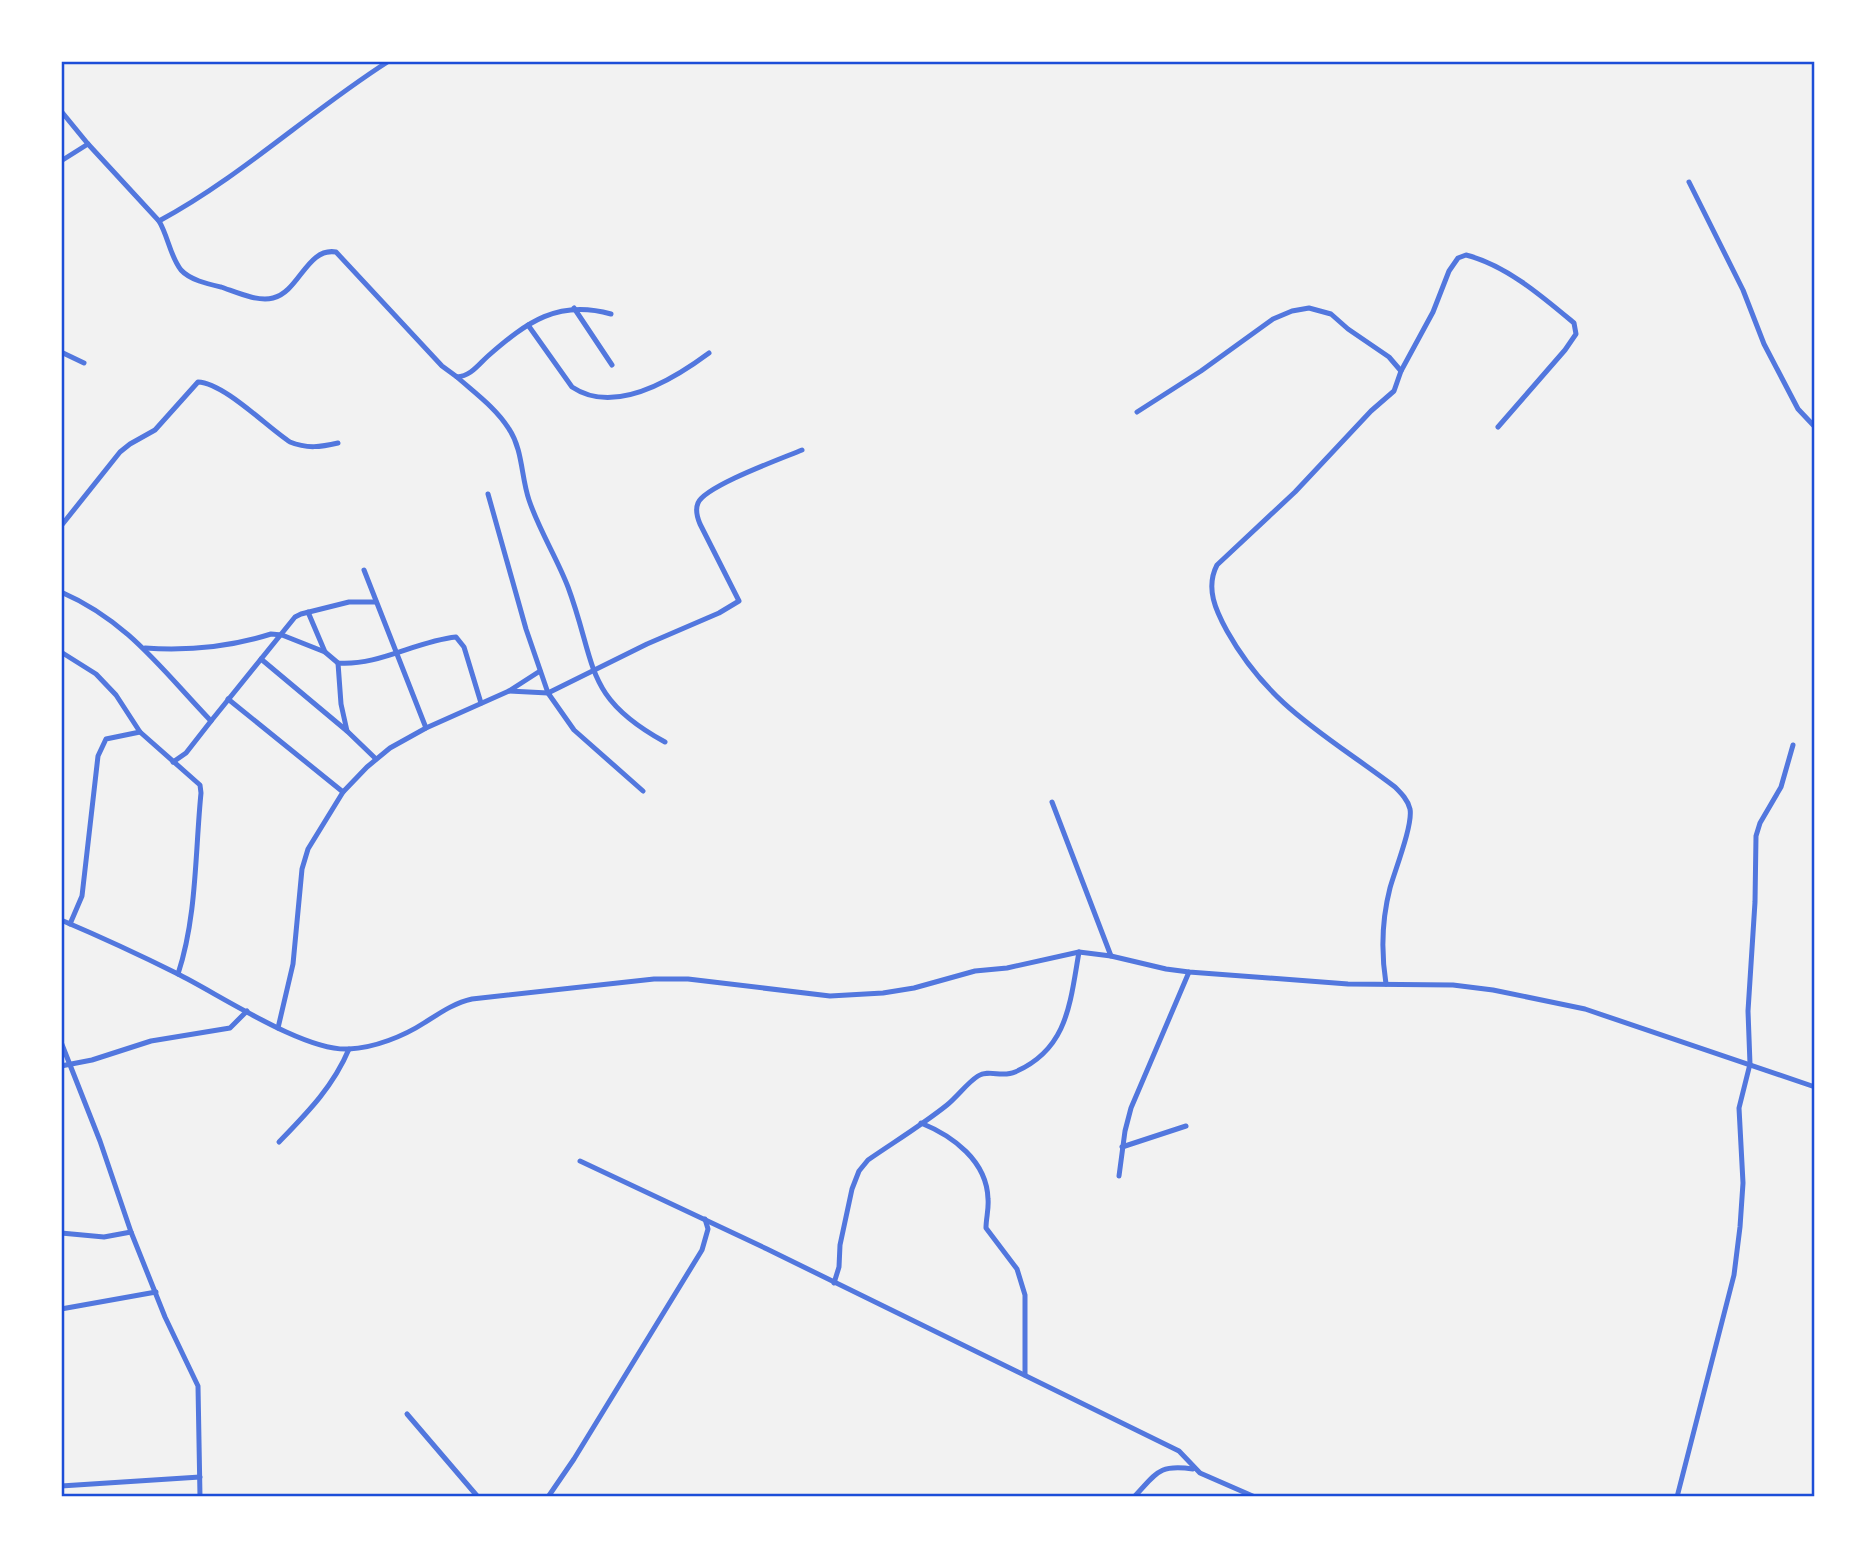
<svg xmlns="http://www.w3.org/2000/svg" width="1876" height="1558" viewBox="0 0 1876 1558" font-family="Manrope,sans-serif">
<style>
.lines{fill:none;stroke-linecap:round;stroke-linejoin:round}
.minor{stroke:#5277de;stroke-width:5}
.neatline{fill:none;stroke:#1d4ed8;stroke-width:2.5}
</style>
<rect width="100%" height="100%" fill="#f2f2f2"/>
<g class="lines">
<g class="minor">
<path d="M61 111 88 144 159 221C168 236 170 256 181 270 190 280 208 284 221 287 236 292 257 302 273 298 299 292 307 247 336 252L442 366 457 377C471 376 478 365 488 356 527 322 558 299 611 314"/>
<path d="M61 161 88 144"/>
<path d="M1689 182 1743 290 1764 344 1798 409 1815 427"/>
<path d="M159 221C241 177 310 111 389 61"/>
<path d="M574 308 612 365"/>
<path d="M528 325 572 387C615 416 674 379 709 353"/>
<path d="M61 352 84 363"/>
<path d="M1401 371 1433 312 1449 271 1458 258 1466 255C1506 265 1543 297 1574 323L1576 334 1565 350 1498 427"/>
<path d="M457 377C475 393 496 408 509 429 523 450 521 477 529 500 539 530 557 558 568 587 597 665 583 697 665 742"/>
<path d="M1137 412 1201 371 1273 319 1292 311 1309 308 1331 314 1348 329 1389 357 1401 371 1394 391 1371 411 1295 492 1217 565C1205 588 1216 611 1227 631 1270 708 1328 736 1395 787 1401 793 1408 800 1410 809 1413 825 1395 870 1390 888 1382 919 1381 952 1386 984"/>
<path d="M488 494 526 629 548 693 574 730 643 791"/>
<path d="M61 526 120 452 130 444 155 430 198 382C224 383 267 427 290 442 307 449 321 447 338 443"/>
<path d="M364 570 426 728"/>
<path d="M61 592C128 621 162 670 211 721L295 617 301 614 349 602H376"/>
<path d="M308 612 325 652 338 663C379 666 416 641 456 637L464 647 481 703"/>
<path d="M145 648C189 651 230 647 271 634L282 635 325 652"/>
<path d="M61 652 96 674 116 695 140 732 200 785 201 793C195 853 197 916 178 974"/>
<path d="M261 659 347 731 376 759"/>
<path d="M338 663 341 704 347 731"/>
<path d="M509 691 548 693 647 644 719 613 739 601 700 524C697 517 695 510 698 503 705 486 783 458 802 450"/>
<path d="M228 699 343 792"/>
<path d="M173 762 186 753 211 721"/>
<path d="M1052 802 1111 956"/>
<path d="M61 920C101 937 140 955 178 974 220 995 305 1052 349 1049 374 1048 404 1036 424 1023 440 1013 454 1003 472 999L654 979H688L830 996 883 993 914 988 975 971 1007 968 1079 952 1111 956 1166 969 1189 972 1348 984 1453 985 1493 990 1585 1009 1815 1087"/>
<path d="M70 924 82 896 98 756 106 739 140 732"/>
<path d="M278 1028 293 964 302 869 308 849 343 792 367 767 390 748 426 728 509 691 540 671"/>
<path d="M61 1042 100 1141 131 1232 165 1317 198 1386 200 1497"/>
<path d="M61 1066 92 1060 151 1041 230 1028 247 1011"/>
<path d="M921 1123C953 1136 987 1161 988 1199 989 1209 986 1218 986 1228L1017 1269 1025 1295V1375"/>
<path d="M279 1142C307 1113 333 1087 349 1049"/>
<path d="M1122 1147 1186 1126"/>
<path d="M580 1161 767 1249 1179 1451 1200 1473 1255 1497"/>
<path d="M1119 1176 1125 1131 1131 1108 1189 972"/>
<path d="M61 1233 104 1237 131 1232"/>
<path d="M834 1283 839 1267 840 1245 852 1189 859 1171 868 1160C894 1142 922 1125 947 1105 958 1096 967 1083 978 1076 989 1069 1002 1078 1015 1072 1068 1049 1070 1003 1079 952"/>
<path d="M61 1309 156 1292"/>
<path d="M407 1414 478 1497"/>
<path d="M61 1486 200 1477"/>
<path d="M548 1497 574 1459 702 1250 708 1229 705 1219"/>
<path d="M1134 1497C1157 1473 1158 1464 1193 1469"/>
<path d="M1677 1497 1734 1275 1740 1227 1743 1183 1739 1108 1750 1064 1748 1011 1755 902 1756 836 1760 823 1781 787 1793 745"/>
</g>
</g>
<rect width="1876" height="1558" fill="none" stroke="#ffffff" stroke-width="126"/>
<rect x="63" y="63" width="1750" height="1432" class="neatline"/>
</svg>
